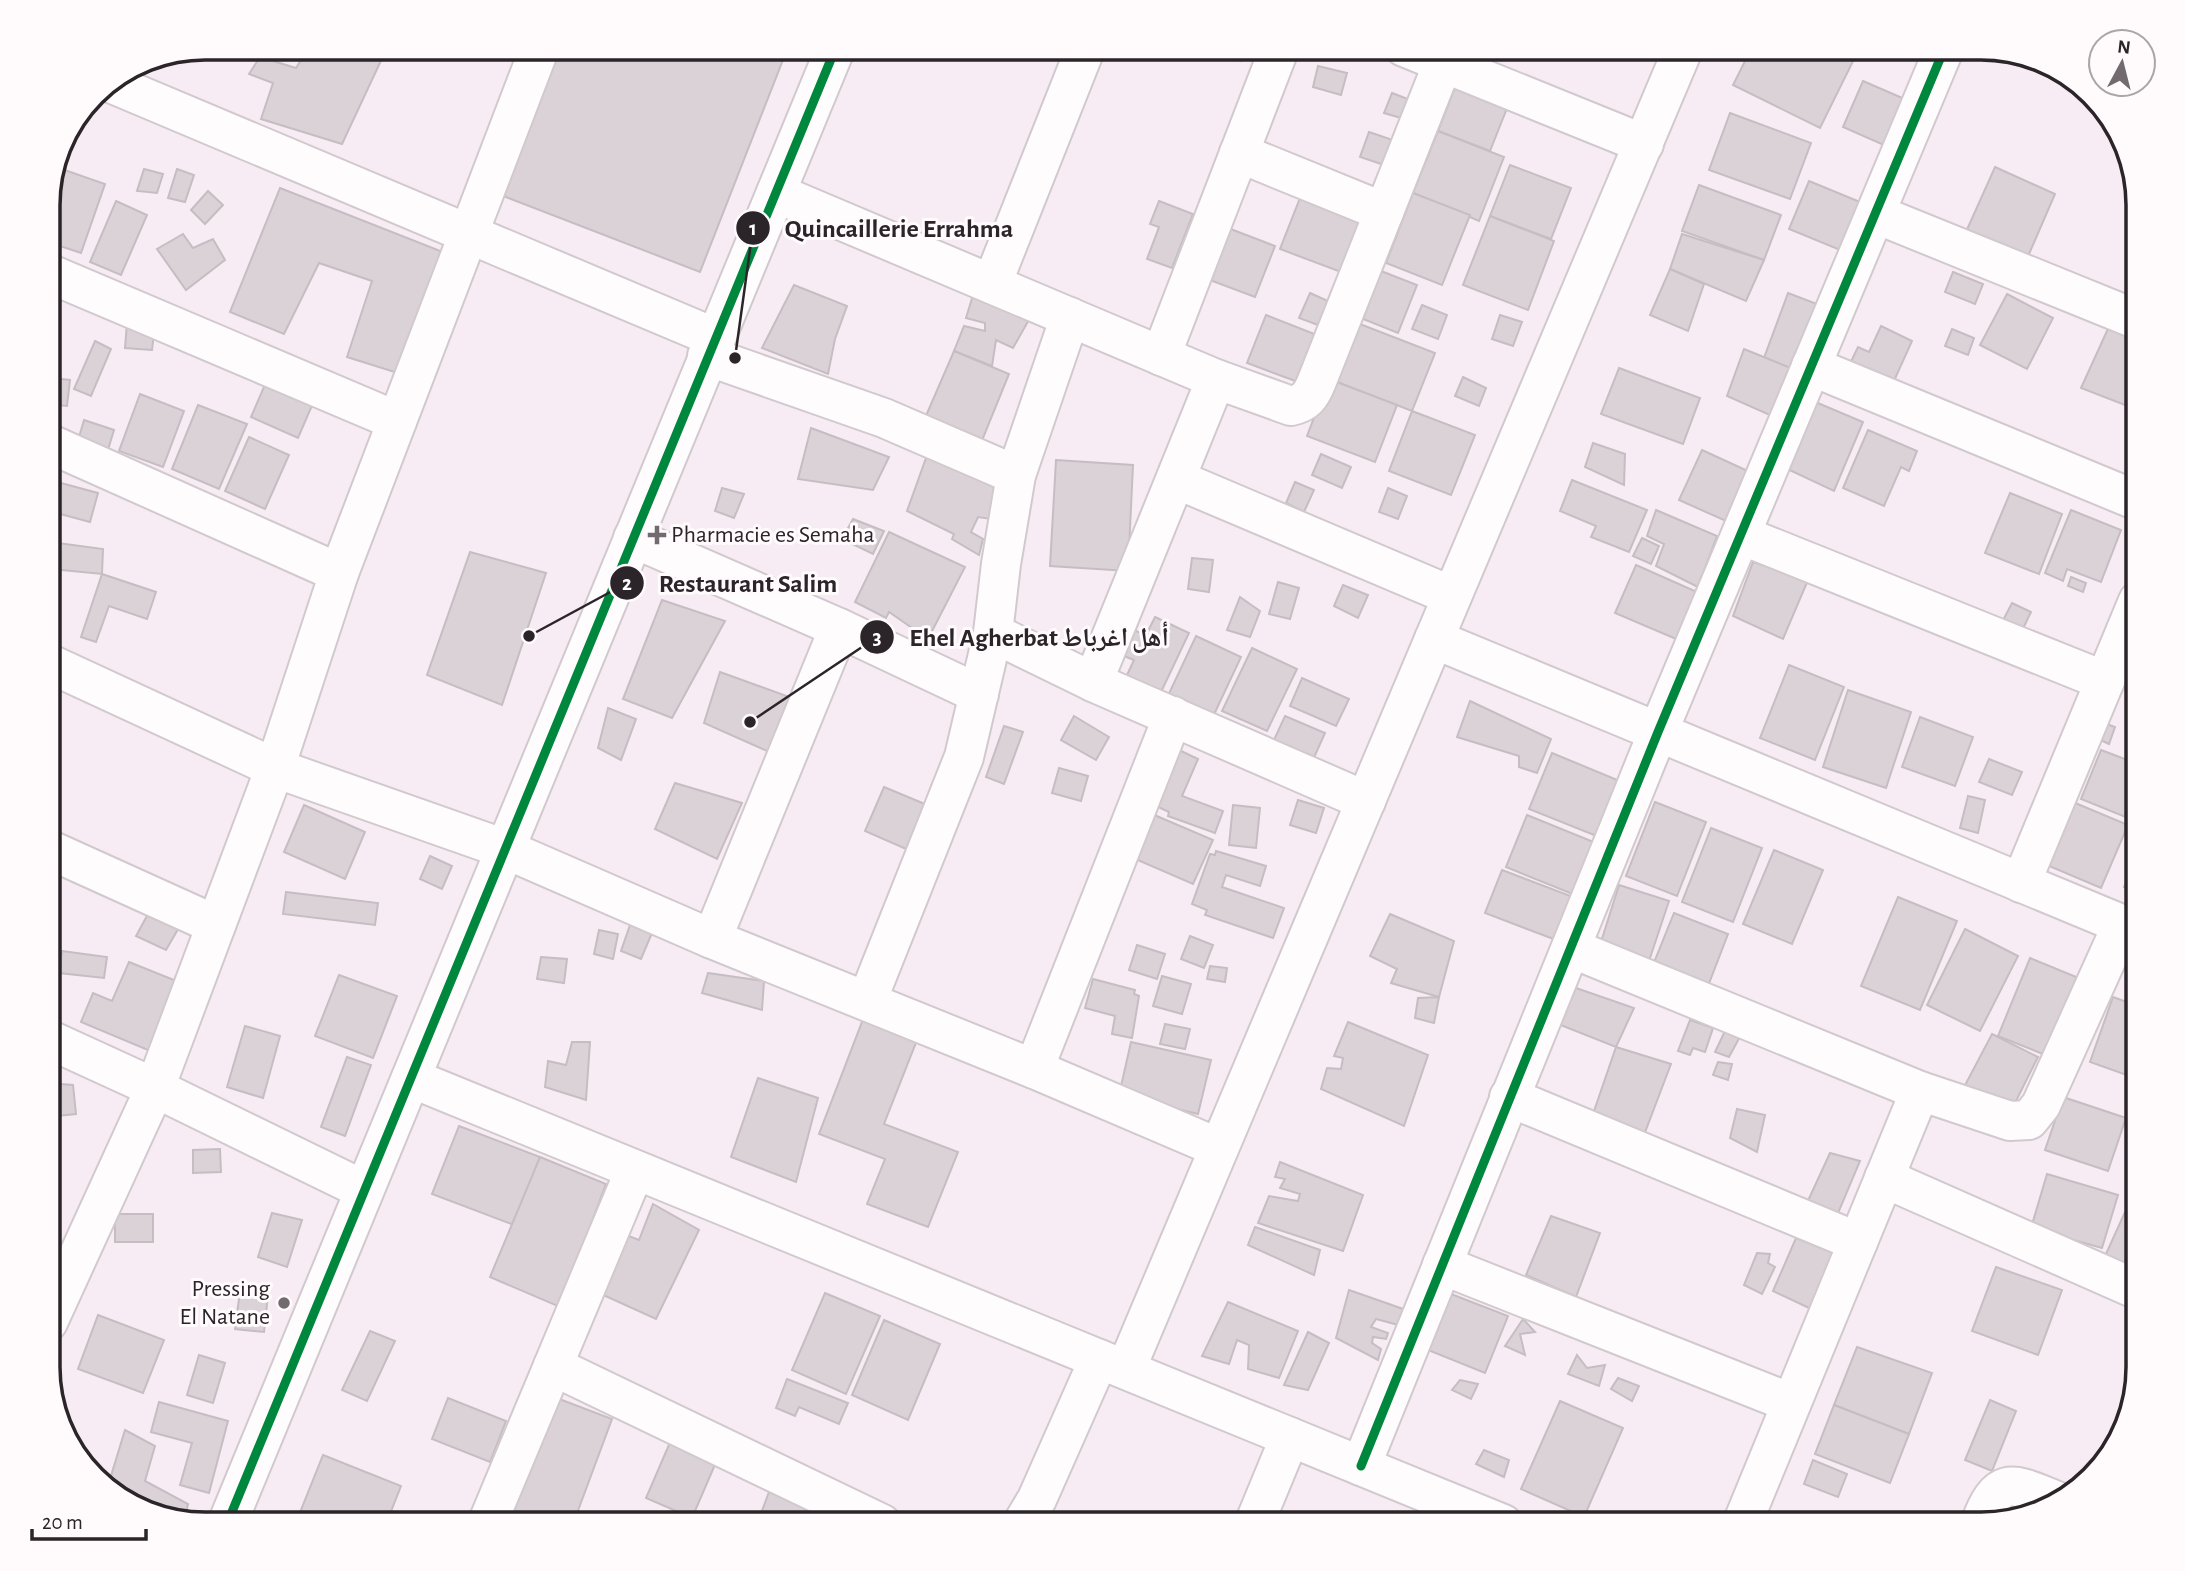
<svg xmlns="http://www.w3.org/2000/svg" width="2185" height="1571" viewBox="0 0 2185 1571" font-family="'Alegreya Sans','Noto Naskh Arabic',sans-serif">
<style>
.building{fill:#dad2d7;stroke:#c6bdc3;stroke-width:2}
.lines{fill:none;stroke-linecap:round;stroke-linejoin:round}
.minor-casing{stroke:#d1c9ce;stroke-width:42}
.minor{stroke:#fefcfd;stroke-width:38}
.cycleway-casing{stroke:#fffbfd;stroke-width:13}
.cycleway{stroke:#00873e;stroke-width:9}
.poi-dot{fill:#726a6f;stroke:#fffbfd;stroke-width:2.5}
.labels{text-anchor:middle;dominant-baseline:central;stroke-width:6;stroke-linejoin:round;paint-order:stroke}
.poi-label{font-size:24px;fill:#2b2428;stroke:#fffbfd;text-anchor:start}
.rim{fill:none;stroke:#2b2428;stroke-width:3.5}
.leader{fill:none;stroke:#2b2428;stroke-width:2.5}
.callout-dot{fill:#2b2428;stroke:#fffbfd;stroke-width:2.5}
.mark-label{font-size:21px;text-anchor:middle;font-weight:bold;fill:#fff}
.callout-label{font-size:26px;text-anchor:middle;font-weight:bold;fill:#2b2428;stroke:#fffbfd;stroke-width:6;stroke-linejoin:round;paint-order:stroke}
</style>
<rect width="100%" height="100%" fill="#f7ecf3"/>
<g class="building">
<path d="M309 47H369L385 52 342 144 261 119 273 83 249 74 260 57 296 68Z"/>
<path d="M555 47H788L700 272 498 194Z"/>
<path d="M1207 47H1247L1241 61Z"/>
<path d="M1752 47H1860L1820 128 1733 85Z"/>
<path d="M1318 66 1347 73 1341 95 1313 87Z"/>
<path d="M1461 72 1513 93 1490 151 1438 131Z"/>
<path d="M1863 81 1907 100 1886 146 1843 127Z"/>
<path d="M1392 93 1408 99 1401 118 1384 113Z"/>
<path d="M1730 113 1811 143 1790 199 1709 170Z"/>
<path d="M1438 131 1504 157 1479 221 1413 193Z"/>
<path d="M1369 132 1393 140 1384 165 1360 157Z"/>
<path d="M1510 165 1571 188 1551 239 1490 216Z"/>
<path d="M56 167 105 184 81 253 48 242V194Z"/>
<path d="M1995 167 2055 194 2026 261 1965 234Z"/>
<path d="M144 169 163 174 157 193 137 191Z"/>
<path d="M177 169 194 175 185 202 168 198Z"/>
<path d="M1809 181 1865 204 1845 252 1789 229Z"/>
<path d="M1699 185 1781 215 1764 260 1682 231Z"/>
<path d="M280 188 443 252 401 374 347 357 372 281 319 263 284 334 230 312Z"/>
<path d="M208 191 223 205 205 224 191 210Z"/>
<path d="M1413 193 1470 215 1442 285 1386 263Z"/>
<path d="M1300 198 1361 221 1341 272 1280 249Z"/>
<path d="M116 201 147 215 121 275 90 262Z"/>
<path d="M1159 201 1193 214 1172 268 1147 259 1159 227 1150 224Z"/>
<path d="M1490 216 1554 241 1528 310 1463 285Z"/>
<path d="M1228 228 1275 246 1255 297 1207 279Z"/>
<path d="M183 234 193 248 213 239 225 260 186 290 157 249Z"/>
<path d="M1682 234 1764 260 1746 301 1670 269Z"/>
<path d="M1670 269 1704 284 1688 331 1650 315Z"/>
<path d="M1381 271 1417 285 1398 333 1363 319Z"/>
<path d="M1953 272 1983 284 1975 304 1945 292Z"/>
<path d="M794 285 847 306 835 339 828 374 762 348Z"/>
<path d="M1310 293 1328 301 1318 325 1299 318Z"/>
<path d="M1788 293 1817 304 1793 369 1764 358Z"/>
<path d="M2007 294 2053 318 2027 369 1980 345Z"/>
<path d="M973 295 1031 316 1013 348 996 340 992 366 954 351 964 326 985 331V323L966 318Z"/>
<path d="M1422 305 1447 315 1438 339 1412 329Z"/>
<path d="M1266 315 1317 335 1298 382 1247 363Z"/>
<path d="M1500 315 1522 322 1513 346 1492 339Z"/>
<path d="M1352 321 1435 353 1412 411 1329 379Z"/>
<path d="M2111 322 2138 334V410L2081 388Z"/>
<path d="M127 323 155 325 152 350 125 348Z"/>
<path d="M1881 326 1912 341 1889 392 1846 372 1858 347 1869 352Z"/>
<path d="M1952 329 1974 338 1968 355 1945 346Z"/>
<path d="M95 341 111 349 91 396 74 389Z"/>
<path d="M1744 349 1793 369 1772 416 1727 396Z"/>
<path d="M954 351 1009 374 981 443 925 418Z"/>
<path d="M1619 368 1700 398 1683 444 1601 414Z"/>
<path d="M270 373 317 394 298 438 251 417Z"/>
<path d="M1463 377 1486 388 1479 406 1455 396Z"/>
<path d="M51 378 70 380 67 406 48 404Z"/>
<path d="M1329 379 1397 405 1375 462 1307 436Z"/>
<path d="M140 394 184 411 163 467 119 451Z"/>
<path d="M1813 401 1863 422 1834 491 1781 466Z"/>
<path d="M198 405 247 424 219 489 172 469Z"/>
<path d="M1412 411 1475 435 1451 495 1389 471Z"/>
<path d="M84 420 114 430 107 453 77 444Z"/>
<path d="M811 428 889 457 873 490 798 479Z"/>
<path d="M1868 430 1917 451 1909 471 1901 467 1884 506 1843 488Z"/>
<path d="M249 437 289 455 265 509 225 491Z"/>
<path d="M1593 443 1625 454 1624 485 1585 467Z"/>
<path d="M931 444 1006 477 991 519 978 517 971 532 983 539 979 555 952 539 954 534 907 511Z"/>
<path d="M1702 450 1750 472 1726 521 1679 500Z"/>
<path d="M1321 454 1351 467 1342 488 1312 475Z"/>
<path d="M1056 460 1133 465 1128 571 1050 566Z"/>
<path d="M1572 480 1647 510 1629 552 1591 537 1596 526 1560 511Z"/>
<path d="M1295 482 1314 490 1304 512 1286 503Z"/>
<path d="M61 483 98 493 90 522 53 512Z"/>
<path d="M722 488 744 494 734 518 715 511Z"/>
<path d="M1388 488 1407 496 1398 519 1379 512Z"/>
<path d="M2010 493 2062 514 2039 574 1985 553Z"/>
<path d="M1656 510 1717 536 1698 587 1656 566 1664 544 1647 536Z"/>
<path d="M2071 510 2121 530 2101 582 2067 569 2063 581 2045 573Z"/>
<path d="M853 519 884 531 873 554 842 539Z"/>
<path d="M889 532 965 567 928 639 889 612 886 618 855 602Z"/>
<path d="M1642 538 1659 546 1651 564 1633 556Z"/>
<path d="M58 543 103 549 102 574 52 569Z"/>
<path d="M470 552 546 573 502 705 427 675Z"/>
<path d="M1192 558 1213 560 1209 592 1188 589Z"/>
<path d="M1753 562 1808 580 1783 639 1733 616Z"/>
<path d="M1636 565 1697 592 1676 639 1615 613Z"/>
<path d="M102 574 156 592 147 619 109 606 96 642 81 637Z"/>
<path d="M2071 577 2086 583 2083 592 2068 586Z"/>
<path d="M1278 582 1299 588 1290 619 1269 614Z"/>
<path d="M1343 585 1368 595 1358 618 1334 606Z"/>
<path d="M1240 597 1260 611 1250 637 1227 630Z"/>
<path d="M662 600 725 621 672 718 623 699Z"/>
<path d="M2012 603 2031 612 2020 635 2000 626Z"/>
<path d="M1155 617 1189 633 1154 707 1120 690 1134 660 1116 653 1126 627 1146 635Z"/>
<path d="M1196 636 1241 657 1211 721 1166 700Z"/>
<path d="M1252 648 1297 669 1267 731 1222 711Z"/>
<path d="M1789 665 1844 687 1815 760 1760 738Z"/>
<path d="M720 672 795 699 776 755 704 723Z"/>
<path d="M1302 678 1349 699 1336 726 1290 706Z"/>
<path d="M1848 690 1911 712 1886 788 1823 767Z"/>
<path d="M1470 701 1551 739 1537 773 1519 767V756L1457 737Z"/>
<path d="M608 708 636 719 621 760 598 748Z"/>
<path d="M1074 716 1109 737 1096 760 1061 740Z"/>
<path d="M1285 716 1325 733 1308 771 1268 753Z"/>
<path d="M1920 717 1973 737 1955 786 1902 767Z"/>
<path d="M2099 721 2115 727 2109 744 2092 736Z"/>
<path d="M1004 726 1023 732 1004 784 986 777Z"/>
<path d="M1179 750 1198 759 1182 796 1223 811 1215 833 1168 816 1169 812 1154 805Z"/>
<path d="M2101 750 2138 764V822L2081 799Z"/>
<path d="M1552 753 1627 784 1604 839 1529 809Z"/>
<path d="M1989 759 2022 772 2012 795 1979 782Z"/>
<path d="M1059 768 1088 776 1081 801 1052 793Z"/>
<path d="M675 783 742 803 717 859 655 829Z"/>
<path d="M884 787 925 804 906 849 865 831Z"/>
<path d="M1968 796 1985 800 1978 833 1960 828Z"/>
<path d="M1298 800 1324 808 1316 833 1290 825Z"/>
<path d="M2068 800 2128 825 2101 888 2042 863Z"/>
<path d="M1655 802 1706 822 1677 896 1626 876Z"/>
<path d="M304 805 365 832 345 879 284 852Z"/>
<path d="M1233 805 1260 808 1256 848 1229 845Z"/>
<path d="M1145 811 1213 840 1193 884 1126 855Z"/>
<path d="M1527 815 1601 845 1580 897 1506 867Z"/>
<path d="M1711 828 1762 848 1733 922 1682 902Z"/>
<path d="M1774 850 1823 870 1792 944 1743 924Z"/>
<path d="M1216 851 1266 866 1260 886 1226 875 1222 887 1284 908 1273 938 1205 915 1207 910 1192 904 1210 854 1215 855Z"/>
<path d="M430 856 452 866 442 889 420 879Z"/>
<path d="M2133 868 2138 870V894L2124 887Z"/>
<path d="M1502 870 1581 900 1564 943 1485 913Z"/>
<path d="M1619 885 1669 901 1649 961 1600 945Z"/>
<path d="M286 892 378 903 375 925 283 914Z"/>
<path d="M1898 897 1957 921 1920 1010 1861 986Z"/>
<path d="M1674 913 1728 934 1708 986 1653 965Z"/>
<path d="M148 914 181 924 166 950 136 936Z"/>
<path d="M1390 914 1454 941 1439 997 1391 983 1397 969 1370 956Z"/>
<path d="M630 925 652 933 641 959 621 951Z"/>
<path d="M1965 929 2018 956 1980 1031 1927 1005Z"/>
<path d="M599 930 618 934 613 959 594 954Z"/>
<path d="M1190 936 1213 945 1204 968 1181 959Z"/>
<path d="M1137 945 1165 954 1157 979 1129 970Z"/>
<path d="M62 951 107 957 104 978 59 973Z"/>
<path d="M541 957 567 959 564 983 537 979Z"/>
<path d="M2030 958 2086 981 2053 1058 1998 1036Z"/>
<path d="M129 962 184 984 155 1053 81 1022 93 993 112 1001Z"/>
<path d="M1210 966 1227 968 1225 982 1207 979Z"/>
<path d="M708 973 764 981 762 1010 702 993Z"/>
<path d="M339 975 397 996 373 1058 315 1036Z"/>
<path d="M1162 976 1191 984 1182 1014 1153 1006Z"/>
<path d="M1093 979 1135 990 1134 994 1139 996 1132 1038 1112 1034 1115 1016 1085 1008Z"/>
<path d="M1576 988 1634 1008 1616 1047 1558 1024Z"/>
<path d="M1439 997 1434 1023 1415 1018 1418 998Z"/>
<path d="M2113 997 2138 1006V1079L2090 1062Z"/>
<path d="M865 1014 919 1035 884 1124 958 1152 928 1227 867 1204 885 1159 819 1134Z"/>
<path d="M1690 1020 1713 1028 1705 1052 1693 1048 1690 1055 1678 1051Z"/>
<path d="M1348 1022 1428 1055 1404 1126 1321 1089 1327 1068 1341 1069 1343 1058 1334 1056Z"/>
<path d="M1165 1024 1190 1029 1185 1049 1160 1044Z"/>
<path d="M245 1026 280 1036 263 1098 227 1087Z"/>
<path d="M1726 1029 1742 1033 1729 1057 1715 1052Z"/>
<path d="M1992 1034 2038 1057 2010 1113 1963 1089Z"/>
<path d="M572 1042H590L586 1100 545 1087 548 1061 566 1065Z"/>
<path d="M1131 1042 1211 1060 1198 1114 1119 1095Z"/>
<path d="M1616 1047 1671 1064 1644 1135 1592 1117Z"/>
<path d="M347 1057 371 1065 345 1136 321 1127Z"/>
<path d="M1718 1062 1732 1064 1728 1080 1713 1075Z"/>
<path d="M758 1078 818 1098 796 1182 731 1157Z"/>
<path d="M48 1083 73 1085 76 1114 48 1117Z"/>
<path d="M2063 1097 2126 1118 2108 1171 2045 1150Z"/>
<path d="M1737 1109 1765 1115 1757 1152 1730 1138Z"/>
<path d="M459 1126 540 1157 514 1225 432 1194Z"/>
<path d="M220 1149 221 1172 193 1173V1150Z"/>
<path d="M1830 1153 1860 1161 1836 1218 1806 1205Z"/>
<path d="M540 1157 606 1184 560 1307 490 1277Z"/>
<path d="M1280 1162 1363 1195 1343 1251 1258 1223 1269 1196 1298 1201 1300 1194 1280 1188 1285 1179 1275 1177Z"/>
<path d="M2047 1174 2118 1195 2102 1248 2031 1228Z"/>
<path d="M653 1204 699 1230 656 1319 601 1294 626 1235 639 1240Z"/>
<path d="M2125 1212 2138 1217V1281L2101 1265Z"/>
<path d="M272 1213 302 1220 287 1267 258 1257Z"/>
<rect x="115" y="1214" width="38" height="28"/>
<path d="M1551 1216 1600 1233 1576 1297 1526 1275Z"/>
<path d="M1255 1227 1320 1250 1314 1275 1248 1245Z"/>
<path d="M1796 1238 1842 1256 1822 1314 1773 1291Z"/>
<path d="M1757 1253 1770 1254 1768 1263 1775 1267 1762 1294 1744 1285Z"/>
<path d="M1996 1267 2062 1290 2038 1355 1972 1331Z"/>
<path d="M1349 1290 1406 1310 1402 1326 1376 1319 1371 1327 1388 1333 1386 1339 1373 1337 1372 1343 1381 1349 1378 1360 1336 1338Z"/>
<path d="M240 1291 268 1295 264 1332 235 1329Z"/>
<path d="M825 1293 880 1316 846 1394 792 1370Z"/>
<path d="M1451 1294 1508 1316 1485 1373 1428 1350Z"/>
<path d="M1228 1302 1298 1331 1279 1378 1248 1369 1249 1345 1237 1340 1229 1364 1202 1356Z"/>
<path d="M98 1315 164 1340 143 1393 78 1369Z"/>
<path d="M1523 1319 1535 1332 1520 1334 1525 1355 1505 1346Z"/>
<path d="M884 1320 940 1344 908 1420 852 1395Z"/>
<path d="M370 1331 395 1341 367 1401 342 1390Z"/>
<path d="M1308 1332 1329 1343 1308 1390 1284 1385Z"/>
<path d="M1857 1347 1932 1373 1909 1434 1834 1405Z"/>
<path d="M199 1355 225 1363 213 1403 187 1395Z"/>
<path d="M1577 1355 1587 1368 1605 1365 1599 1386 1568 1374Z"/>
<path d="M1618 1378 1639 1386 1632 1401 1611 1389Z"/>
<path d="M787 1379 848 1403 839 1424 799 1407 795 1416 776 1408Z"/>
<path d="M1460 1380 1478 1384 1471 1399 1452 1390Z"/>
<path d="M554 1397 612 1419 573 1524H518L508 1520Z"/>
<path d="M448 1398 506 1421 490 1462 432 1439Z"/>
<path d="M1990 1400 2016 1411 1992 1471 1965 1460Z"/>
<path d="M1560 1401 1623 1428 1584 1517 1521 1489Z"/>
<path d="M159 1402 228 1421 209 1493 180 1485 192 1443 151 1432Z"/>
<path d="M1834 1405 1909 1434 1890 1483 1815 1454Z"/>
<path d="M125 1430 155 1446 145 1481 188 1504 185 1517 107 1489Z"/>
<path d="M671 1440 717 1460 692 1518 646 1498Z"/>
<path d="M1484 1450 1509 1460 1504 1477 1476 1464Z"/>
<path d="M323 1455 401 1486 386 1524H321L299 1515Z"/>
<path d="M1813 1460 1847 1474 1838 1497 1804 1484Z"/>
<path d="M769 1492 821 1512 816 1524H757Z"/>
</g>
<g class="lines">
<g class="minor-casing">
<g id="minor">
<path d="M1404 47 1644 144"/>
<path d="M108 82 716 338"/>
<path d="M1239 153 1384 212"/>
<path d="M776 193 1216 379 1291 406C1306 403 1311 396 1317 381L1443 63"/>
<path d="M1876 214 2138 320"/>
<path d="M48 273 397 421"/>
<path d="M992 284 1086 47"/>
<path d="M707 356 884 418 1016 475"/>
<path d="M1161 356 1280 47"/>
<path d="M1811 366 2138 501"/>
<path d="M48 443 339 573"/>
<path d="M1176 479 1452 596"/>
<path d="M1741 535 2105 681"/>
<path d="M633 538 839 628 979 694"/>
<path d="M993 633 1093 682 1366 801"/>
<path d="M1434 639 2138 931"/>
<path d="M48 663 275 768 505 849 712 939 1034 1069 1219 1148"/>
<path d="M1093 682 1216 379"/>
<path d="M48 849 216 925"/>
<path d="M2021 883 2138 601"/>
<path d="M712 939 839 628"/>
<path d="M1571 948 1920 1091 2010 1121 2029 1120 2041 1105 2122 925"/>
<path d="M867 1001 964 757 993 633 1001 564 1016 475 1070 317"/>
<path d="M48 1039 155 1088 364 1190"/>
<path d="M1034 1069 1173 716"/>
<path d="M411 1078 1503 1524"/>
<path d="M1509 1097 1858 1242"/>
<path d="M1884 1178 2138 1290"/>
<path d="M1442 1265 1791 1403"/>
<path d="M48 1322 155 1088 275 768 339 573 540 47"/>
<path d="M553 1366 882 1524"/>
<path d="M1126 1369 1684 47"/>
<path d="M1361 1466 1658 732 1945 47"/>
<path d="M227 1524 836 47"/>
<path d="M487 1524 635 1170"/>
<path d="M1022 1524 1037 1499 1099 1359"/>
<path d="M1254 1524 1290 1437"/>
<path d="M1742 1524 1920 1091"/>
<path d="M1980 1524C1999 1472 2014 1484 2057 1501"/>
</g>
</g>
<use href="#minor" class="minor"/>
<g class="cycleway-casing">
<g id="cycleway">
<path d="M1361 1466 1658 732 1945 47"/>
<path d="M227 1524 836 47"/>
</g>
</g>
<use href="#cycleway" class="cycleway"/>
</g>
<g class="poi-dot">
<path d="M653.5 524.5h7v7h7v7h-7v7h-7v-7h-7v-7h7z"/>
<circle cx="284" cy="1303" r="7"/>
</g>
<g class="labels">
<g class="poi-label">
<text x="671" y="535">Pharmacie es Semaha</text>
<text x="270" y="1289" text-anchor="end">Pressing<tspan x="270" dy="28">El Natane</tspan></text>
</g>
</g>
<path d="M0 0H2185V1571H0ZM205 60H1981A145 145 0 0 1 2126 205V1367A145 145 0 0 1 1981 1512H205A145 145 0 0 1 60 1367V205A145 145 0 0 1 205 60Z" fill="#fffbfd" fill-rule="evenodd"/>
<path class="rim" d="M205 60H1981A145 145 0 0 1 2126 205V1367A145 145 0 0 1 1981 1512H205A145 145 0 0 1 60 1367V205A145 145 0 0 1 205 60Z"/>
<path class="leader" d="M735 358L753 228M529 636L627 583M750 722L877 637"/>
<g class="callout-dot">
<circle cx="735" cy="358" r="7"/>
<circle cx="529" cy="636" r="7"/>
<circle cx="750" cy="722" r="7"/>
<circle cx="753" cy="228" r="18"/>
<circle cx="627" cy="583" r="18"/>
<circle cx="877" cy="637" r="18"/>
</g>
<g class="mark-label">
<text x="753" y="235">1</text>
<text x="627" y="590">2</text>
<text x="877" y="644">3</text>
</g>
<g class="callout-label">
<text x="899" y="237">Quincaillerie Errahma</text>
<text x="748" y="592">Restaurant Salim</text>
<text x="1039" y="646">Ehel Agherbat أهل اغرباط</text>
</g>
<g transform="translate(2122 63) rotate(7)"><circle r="33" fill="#fffbfd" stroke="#aaa5a8" stroke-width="2"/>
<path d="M0-5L12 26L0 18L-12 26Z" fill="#726a6f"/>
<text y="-10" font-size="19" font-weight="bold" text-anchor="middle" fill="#2b2428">N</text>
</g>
<path d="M32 1529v10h114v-10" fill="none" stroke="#2b2428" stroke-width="3.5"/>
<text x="42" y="1529" font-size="21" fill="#2b2428" stroke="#fffbfd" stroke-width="5" paint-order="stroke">20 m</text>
</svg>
